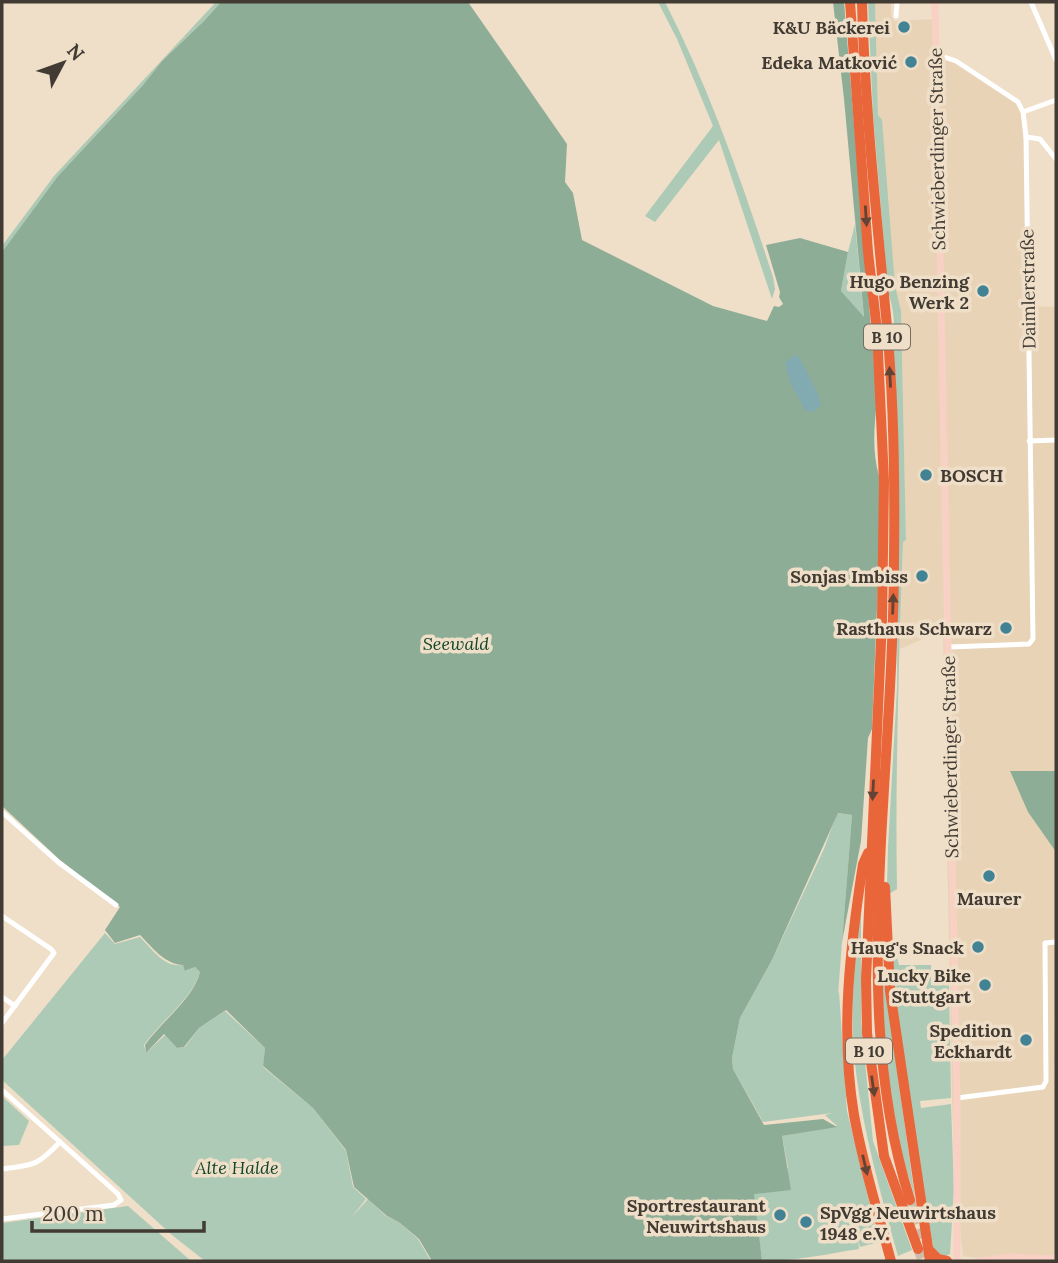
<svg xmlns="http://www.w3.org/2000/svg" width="1058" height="1263" viewBox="0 0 1058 1263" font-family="Lora,serif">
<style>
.built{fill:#e8d3b6}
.green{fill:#adcab6}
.forest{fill:#8ead97}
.water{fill:#81aab1}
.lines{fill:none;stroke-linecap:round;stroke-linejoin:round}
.highway-tunnel{stroke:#ccbeaa;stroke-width:10;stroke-dasharray:10 5;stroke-linecap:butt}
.street{stroke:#fff;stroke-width:5}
.secondary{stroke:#f8d1c4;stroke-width:7}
.highway{stroke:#e9653a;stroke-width:10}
.oneway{fill:#634334}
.poi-dot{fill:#418294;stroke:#efdfc8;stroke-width:2.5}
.labels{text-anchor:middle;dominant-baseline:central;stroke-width:7;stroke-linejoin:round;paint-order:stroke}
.shield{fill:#efdfc8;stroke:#766c60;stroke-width:2}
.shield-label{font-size:16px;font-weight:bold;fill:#423b33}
.poi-label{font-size:18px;font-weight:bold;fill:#423b33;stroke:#efdfc8;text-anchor:end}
.street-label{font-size:18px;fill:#423b33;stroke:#efdfc8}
.park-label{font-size:18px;font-style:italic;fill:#12472a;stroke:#efdfc8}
</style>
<rect width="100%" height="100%" fill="#efdfc8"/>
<path class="built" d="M875 2H891V14L894 21 935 19 936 54 956 61 1018 102 1023 112 1029 306 1056 307V771L1010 772 1028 812 1056 852V1261L1032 1259 998 1261 963 1256 955 1185 952 1098 943 630 900 649 903 542 906 540 901 311 895 287 878 115Z"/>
<g class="green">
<path d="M216 2H221L204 21 162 61 143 85 58 176 2 252V246L54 176Z"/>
<path d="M658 2H665C710 90 742 182 773 277L775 289 772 299 719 140 655 222 645 216 713 126 677 39Z"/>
<path d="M868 2H875L878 115 882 120 895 286 901 311 906 540 903 542C899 658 895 774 897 889L889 894 887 887 888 848 897 688 898 538 892 360C895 336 896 314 888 292L873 114Z"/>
<path d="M855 224 864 318 841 291 848 252Z"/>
<path d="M837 813 852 815 838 994 839 991 847 1111 879 1242 860 1247 858 1240 859 1249C832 1253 787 1263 762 1260L753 1194 788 1168 782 1136 837 1126 825 1115 832 1113 763 1122 733 1069 732 1058 740 1018 772 960 824 849Z"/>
<path d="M861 900V1022L873 1141 912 1250 898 1256C881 1195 864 1135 856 1072 849 1017 855 955 861 900Z"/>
<path d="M105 933 115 944 140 937C152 949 164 968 183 965L186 971 195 967 200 972C193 998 160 1022 144 1045L146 1053 165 1035 177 1048 185 1047 199 1028 225 1011 265 1048 263 1067 313 1108 346 1151 353 1187 366 1199 351 1218 368 1199 386 1216 400 1223 418 1239 431 1261H205L172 1235 2 1080V1060Z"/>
<path d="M879 941 915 1198 894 1127 884 1063Z"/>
<path d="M894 943 899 965H931V985H949L951 1098 920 1101 921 1108 951 1104 954 1190 950 1254 942 1258 934 1252 909 1098 891 964Z"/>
<path d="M2 1096 29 1121 19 1145 2 1146Z"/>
<path d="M128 1206 191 1261H2V1223Z"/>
</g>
<g class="forest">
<path d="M221 2H468L567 144 565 182 573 193 582 240 713 306 767 321 774 306 779 307 783 304 779 297 780 292 766 245 800 238 848 252 841 291 864 317 844 99 833 2H844L877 401C874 427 872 451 879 476V560L872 729 868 738 861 841 842 942 852 815 838 813 772 960 740 1018 732 1058 733 1069 764 1125 823 1119 837 1127 782 1136 791 1190 754 1194 762 1260 766 1261H432L419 1239 400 1223 387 1216 354 1187 346 1150 313 1108 263 1066 265 1048 226 1010 199 1028 184 1047 177 1048 164 1034 146 1053 145 1045C161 1022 194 998 200 972L195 967 185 971 183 965C164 964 152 947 140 935L115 943 105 930 120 907 60 860 2 806V252L58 176 143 85 162 61 204 21Z"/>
<path d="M1010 771H1056V852L1028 812Z"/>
</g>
<path class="water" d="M795 355 800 359 817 392 821 405 813 412 805 410 790 382 785 363Z"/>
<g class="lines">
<g class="highway-tunnel">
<path d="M910 1200 925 1242"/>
<path d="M918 1249 923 1261"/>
</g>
<g class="street">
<path d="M1031 2 1056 60"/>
<path d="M896 16 897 2"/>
<path d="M935 54 956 61 1018 102 1023 112 1026 137 1033 639 1029 644 949 647"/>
<path d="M1023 112 1056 100"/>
<path d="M1026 137 1040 139 1056 159"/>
<path d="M1029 441 1056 440"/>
<path d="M2 812 58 862 116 905"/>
<path d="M2 916 51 949 54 953 2 1023"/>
<path d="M2 997 15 1006"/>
<path d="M2 1090 118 1194 121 1200 114 1205 2 1219"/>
<path d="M957 1098 1043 1087 1046 1081 1045 943 1056 942"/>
<path d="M2 1169C34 1165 37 1166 60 1142"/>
</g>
<g class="secondary">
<path d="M935 2 957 1098V1261"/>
<path d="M980 1261 1009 1257 1056 1259"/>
</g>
<g class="highway">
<path d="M850 2 868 252 877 331 884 481 882 619 866 979 867 1033 884 1156 918 1249"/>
<path d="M862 2C865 111 877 219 887 327 894 403 895 480 894 557 894 651 886 746 881 841 875 962 873 1083 910 1200"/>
<path d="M868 853 863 864C850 948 840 1031 854 1115 863 1165 878 1213 891 1261"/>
<path d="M885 887 890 991 930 1261"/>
<path d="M930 1251 938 1259 947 1261"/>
</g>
</g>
<defs><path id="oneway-solid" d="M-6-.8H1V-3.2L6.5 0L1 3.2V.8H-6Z" transform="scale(1.75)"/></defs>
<g class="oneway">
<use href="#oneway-solid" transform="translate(866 216) rotate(86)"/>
<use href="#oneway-solid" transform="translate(890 377) rotate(-93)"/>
<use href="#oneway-solid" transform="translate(893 604) rotate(-88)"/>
<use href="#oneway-solid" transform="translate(873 790) rotate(93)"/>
<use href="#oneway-solid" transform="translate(873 1086) rotate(82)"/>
<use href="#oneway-solid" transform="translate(865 1165) rotate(77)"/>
</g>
<g class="poi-dot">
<circle cx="904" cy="27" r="7"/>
<circle cx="911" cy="62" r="7"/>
<circle cx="983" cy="291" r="7"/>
<circle cx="926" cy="475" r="7"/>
<circle cx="922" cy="576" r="7"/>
<circle cx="1006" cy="628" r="7"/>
<circle cx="989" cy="876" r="7"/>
<circle cx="978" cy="947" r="7"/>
<circle cx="985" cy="985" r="7"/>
<circle cx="1026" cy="1040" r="7"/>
<circle cx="780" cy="1215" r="7"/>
<circle cx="806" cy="1222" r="7"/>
</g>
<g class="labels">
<g class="shield">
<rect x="864" y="324.5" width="46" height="25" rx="5"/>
<rect x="846" y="1038.5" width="46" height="25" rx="5"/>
</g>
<g class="shield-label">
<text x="887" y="337">B 10</text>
<text x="869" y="1051">B 10</text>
</g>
<g class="poi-label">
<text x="890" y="27">K&amp;U Bäckerei</text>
<text x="897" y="62">Edeka Matković</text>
<text x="969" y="281">Hugo Benzing<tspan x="969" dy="21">Werk 2</tspan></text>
<text x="940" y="475" text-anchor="start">BOSCH</text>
<text x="908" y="576">Sonjas Imbiss</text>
<text x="992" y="628">Rasthaus Schwarz</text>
<text x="989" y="898" text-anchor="middle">Maurer</text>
<text x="964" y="947">Haug's Snack</text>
<text x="971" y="975">Lucky Bike<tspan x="971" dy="21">Stuttgart</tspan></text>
<text x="1012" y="1030">Spedition<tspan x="1012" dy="21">Eckhardt</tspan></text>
<text x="766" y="1205">Sportrestaurant<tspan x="766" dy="21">Neuwirtshaus</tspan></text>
<text x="820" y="1212" text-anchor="start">SpVgg Neuwirtshaus<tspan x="820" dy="21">1948 e.V.</tspan></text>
</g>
<g class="street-label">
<text transform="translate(937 149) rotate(-91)">Schwieberdinger Straße</text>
<text transform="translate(1028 289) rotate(-91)">Daimlerstraße</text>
<text transform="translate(950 757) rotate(-91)">Schwieberdinger Straße</text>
</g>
<g class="park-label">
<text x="456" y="643">Seewald</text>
<text x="237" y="1167">Alte Halde</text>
</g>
</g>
<rect width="1058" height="1263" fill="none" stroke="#423b33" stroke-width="7"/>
<g transform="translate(63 63) rotate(49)" stroke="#efdfc8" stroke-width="5" paint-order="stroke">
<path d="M0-5L12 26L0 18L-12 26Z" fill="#423b33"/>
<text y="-10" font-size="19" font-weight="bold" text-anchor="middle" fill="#423b33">N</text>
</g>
<path d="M32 1221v10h172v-10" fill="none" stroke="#423b33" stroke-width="3.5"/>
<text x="42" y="1221" font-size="21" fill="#423b33" stroke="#efdfc8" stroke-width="5" paint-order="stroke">200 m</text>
</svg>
